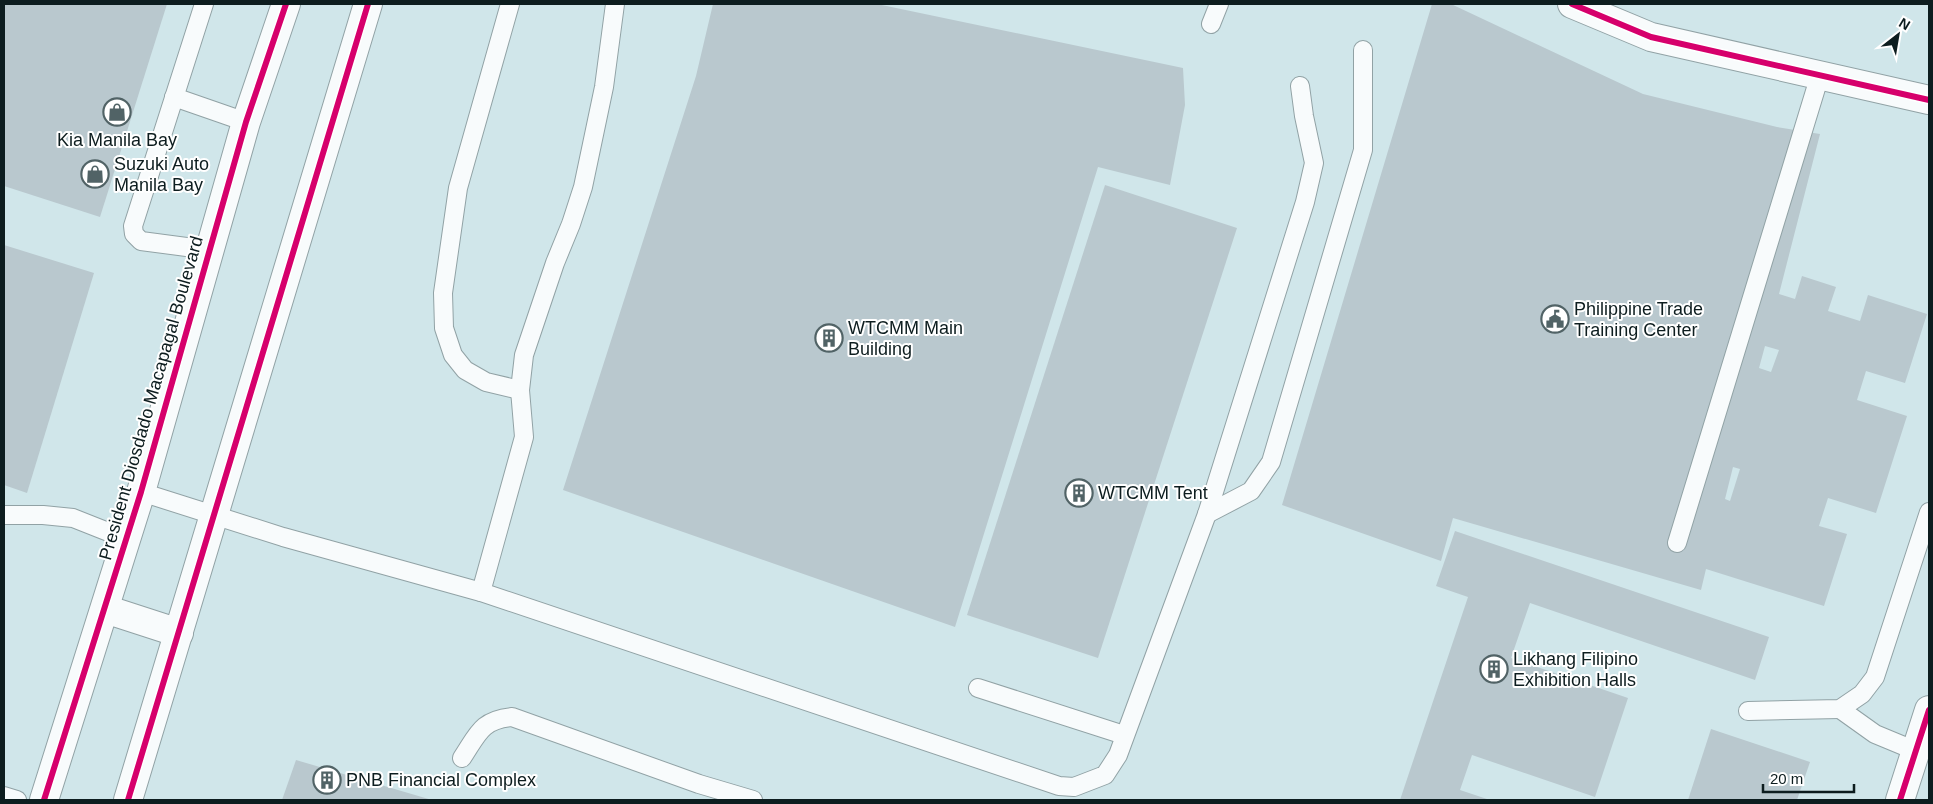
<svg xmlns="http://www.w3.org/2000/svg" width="1933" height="804" viewBox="0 0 1933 804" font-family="Arial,sans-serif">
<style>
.building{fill:#b9c8ce;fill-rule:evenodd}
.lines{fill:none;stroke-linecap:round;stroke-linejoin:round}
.service-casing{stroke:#91a2a5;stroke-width:20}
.secondary-casing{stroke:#91a2a5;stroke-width:30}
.primary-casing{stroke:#91a2a5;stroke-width:30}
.service{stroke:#f8fbfc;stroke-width:18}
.secondary{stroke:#f8fbfc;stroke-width:28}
.primary{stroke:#f8fbfc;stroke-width:28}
.cycleway-casing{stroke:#fff;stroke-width:9}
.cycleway{stroke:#d6006c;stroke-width:6}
.labels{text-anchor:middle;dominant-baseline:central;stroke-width:4;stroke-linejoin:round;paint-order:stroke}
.poi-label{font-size:18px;fill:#0d1d1f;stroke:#fff;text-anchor:start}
.street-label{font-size:18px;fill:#0d1d1f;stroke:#fff}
</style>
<rect width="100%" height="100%" fill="#d0e6ea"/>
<g class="building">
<path d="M4 4H167L100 217 4 186Z"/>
<path d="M713 4H877L1183 68 1185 105 1170 185 1098 167 955 627 563 490 696 76Z"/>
<path d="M1432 4H1451L1643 94 1777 127 1820 134 1779 294 1795 299 1802 276 1836 287 1828 311 1860 321 1868 295 1927 314 1905 383 1866 371 1857 400 1907 416 1876 513 1828 498 1819 526 1847 534 1824 606 1706 569 1701 590 1453 518 1441 561 1282 505ZM1765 346 1779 350 1771 372 1759 368ZM1733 467 1740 469 1730 501 1725 499Z"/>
<path d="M1105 185 1237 228 1098 658 967 615Z"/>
<path d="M4 245 94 273 27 493 4 485Z"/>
<path d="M1455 531 1769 637 1755 680 1530 603 1511 658 1628 698 1595 797 1472 755 1460 790 1490 800H1400L1468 597 1436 586Z"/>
<path d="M1711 729 1810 762 1797 800H1688Z"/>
<path d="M296 760 432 800H282Z"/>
</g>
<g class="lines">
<g class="service-casing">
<g id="service">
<path d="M204 4 133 226 134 234 141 241 209 250"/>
<path d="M510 4 458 188 443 293 444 328 453 355 465 370 486 382 520 390"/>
<path d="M1211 24 1219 4"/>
<path d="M174 97 246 122"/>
<path d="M141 492 283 537 481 592 1059 786 1074 787 1105 775 1118 755 1207 514 1305 202 1314 163 1304 116 1300 86"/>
<path d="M1207 514 1251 491 1271 462 1363 150V50"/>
<path d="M4 515H43L73 518 126 539"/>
<path d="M1677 543 1820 75"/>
<path d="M481 592 524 437 520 390 524 355 555 263 571 224 583 187 604 87 615 4"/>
<path d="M978 688 1124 735"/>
<path d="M1840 709 1875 734 1916 751"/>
<path d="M1748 711 1840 709 1862 694 1875 677 1929 512"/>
<path d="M462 758C478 734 481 720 512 717L699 784 753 800"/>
<path d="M4 796 17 800"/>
</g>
</g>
<g class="secondary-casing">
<g id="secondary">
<path d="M1572 4 1651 37 1929 100"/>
<path d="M105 609 179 633"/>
<path d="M44 800 141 492 246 122 286 4"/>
<path d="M128 800 368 4"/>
</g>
</g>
<g class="primary-casing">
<path id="primary" d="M1900 800 1929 710"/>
</g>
<use href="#service" class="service"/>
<use href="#secondary" class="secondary"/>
<use href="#primary" class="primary"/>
<g class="cycleway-casing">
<g id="cycleway">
<path d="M1572 4 1651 37 1929 100"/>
<path d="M44 800 141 492 246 122 286 4"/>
<path d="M128 800 368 4"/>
<path d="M1900 800 1929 710"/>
</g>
</g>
<use href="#cycleway" class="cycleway"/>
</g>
<defs>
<g id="shop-ring" transform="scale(1.4375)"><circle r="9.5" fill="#fff" stroke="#516366" stroke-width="1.5"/><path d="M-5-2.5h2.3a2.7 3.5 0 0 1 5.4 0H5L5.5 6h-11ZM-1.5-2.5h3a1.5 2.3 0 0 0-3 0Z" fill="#516366"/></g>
<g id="civic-ring" transform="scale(1.4375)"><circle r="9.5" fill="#fff" stroke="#516366" stroke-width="1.5"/><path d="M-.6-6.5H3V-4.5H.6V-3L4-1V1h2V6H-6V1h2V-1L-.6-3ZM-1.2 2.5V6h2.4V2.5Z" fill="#516366"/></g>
<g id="building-ring" transform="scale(1.4375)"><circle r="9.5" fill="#fff" stroke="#516366" stroke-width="1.5"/><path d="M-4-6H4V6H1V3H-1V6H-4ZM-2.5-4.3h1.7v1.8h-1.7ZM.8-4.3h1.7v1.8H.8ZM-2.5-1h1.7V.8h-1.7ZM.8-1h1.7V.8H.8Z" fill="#516366"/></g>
</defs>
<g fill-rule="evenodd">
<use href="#shop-ring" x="117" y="112"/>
<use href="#shop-ring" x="95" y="174"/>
<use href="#civic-ring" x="1555" y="319"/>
<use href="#building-ring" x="829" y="338"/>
<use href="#building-ring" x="1079" y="493"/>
<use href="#building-ring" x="1494" y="669"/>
<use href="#building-ring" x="327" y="780"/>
</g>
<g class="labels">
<g class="poi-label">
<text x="117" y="140" text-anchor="middle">Kia Manila Bay</text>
<text x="114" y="164">Suzuki Auto<tspan x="114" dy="21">Manila Bay</tspan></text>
<text x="1574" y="309">Philippine Trade<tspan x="1574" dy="21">Training Center</tspan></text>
<text x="848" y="328">WTCMM Main<tspan x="848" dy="21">Building</tspan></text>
<text x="1098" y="493">WTCMM Tent</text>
<text x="1513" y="659">Likhang Filipino<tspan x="1513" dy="21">Exhibition Halls</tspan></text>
<text x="346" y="780">PNB Financial Complex</text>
</g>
<g class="street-label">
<text transform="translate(151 398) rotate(-74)">President Diosdado Macapagal Boulevard</text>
</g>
</g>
<rect width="1933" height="804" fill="none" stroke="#0d1d1f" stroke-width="10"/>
<g transform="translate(1898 35) rotate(31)" stroke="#ffffff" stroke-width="4" paint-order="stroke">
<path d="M0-4L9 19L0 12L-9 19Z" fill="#0d1d1f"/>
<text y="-8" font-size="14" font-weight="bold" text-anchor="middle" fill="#0d1d1f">N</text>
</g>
<path d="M1763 784v8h91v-8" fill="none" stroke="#0d1d1f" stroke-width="2.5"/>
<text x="1770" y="784" font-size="15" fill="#0d1d1f" stroke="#ffffff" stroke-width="4" paint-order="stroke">20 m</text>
</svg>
